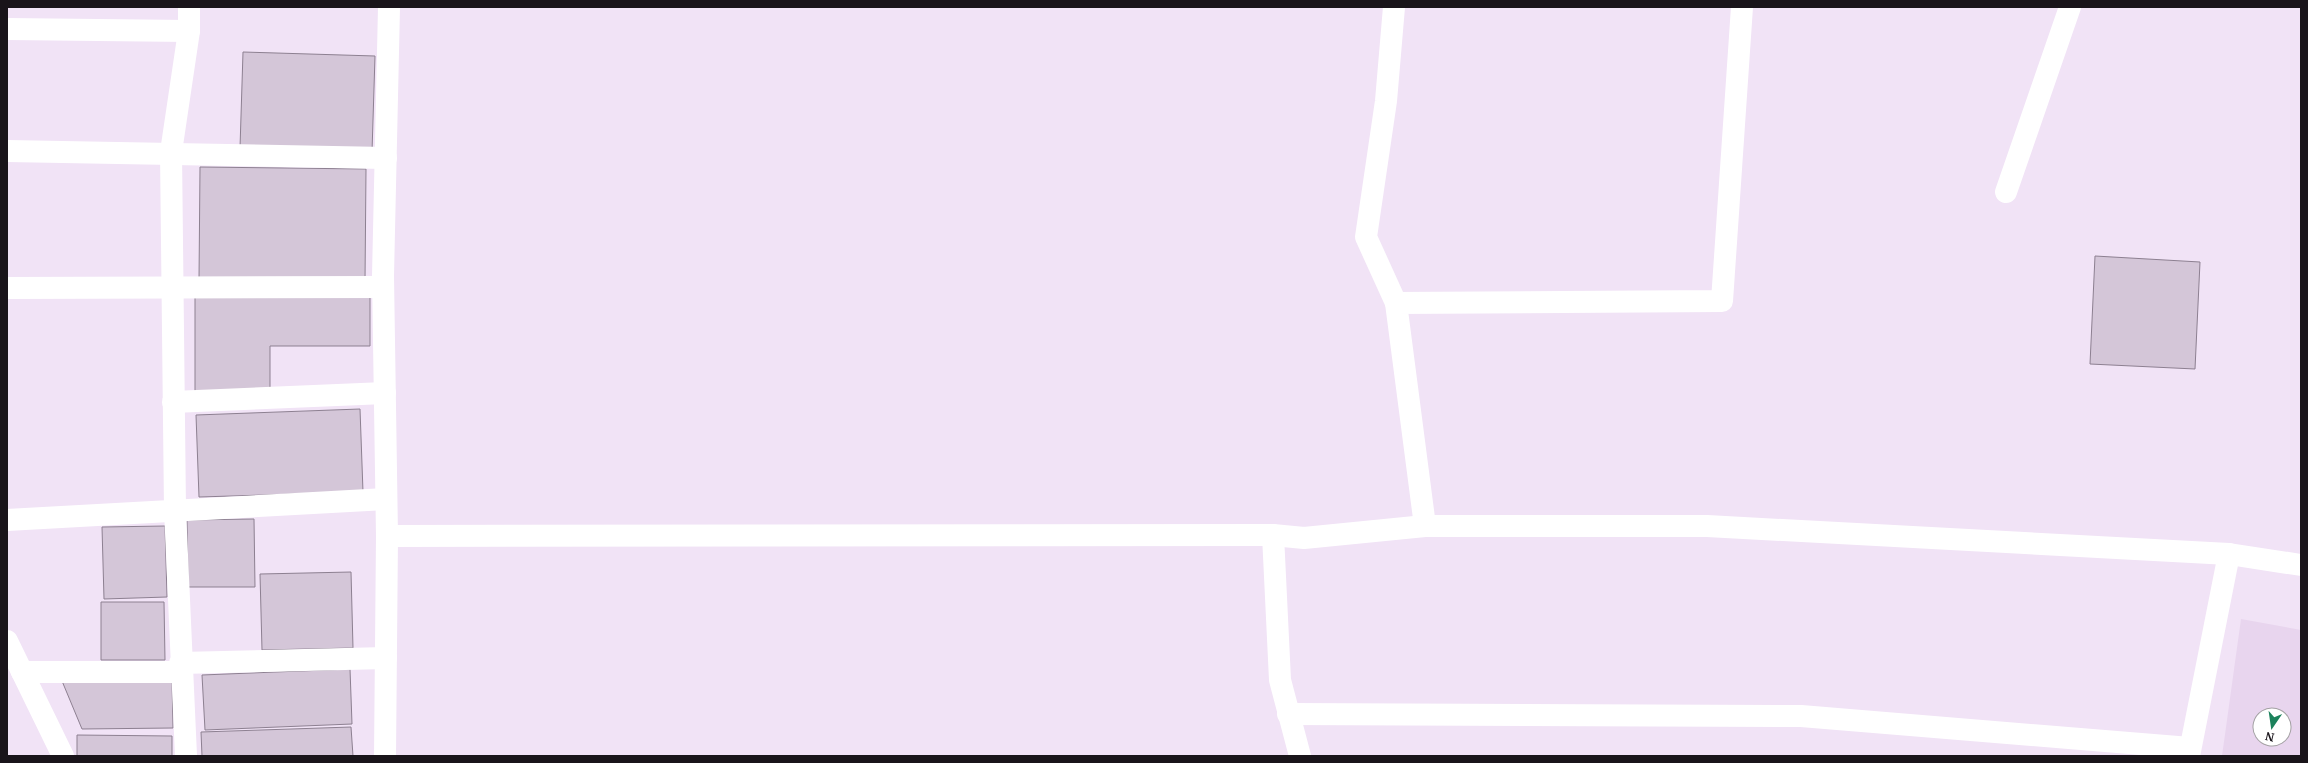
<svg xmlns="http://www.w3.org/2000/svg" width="2308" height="763" viewBox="0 0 2308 763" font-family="Merriweather,serif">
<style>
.built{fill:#e8d5ee;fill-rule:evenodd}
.building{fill:#d4c6d8;stroke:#8d8091}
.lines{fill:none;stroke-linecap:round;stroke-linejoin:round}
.minor{stroke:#fff;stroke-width:22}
</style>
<rect width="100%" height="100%" fill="#f1e3f6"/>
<path class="built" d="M2241 619 2301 630V756H2222ZM2260 715H2284V739H2260Z"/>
<g class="building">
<path d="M243 52 375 56 372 152 240 148Z"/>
<path d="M200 167 366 169 365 282 199 280Z"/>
<path d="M2095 256 2200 262 2195 369 2090 364Z"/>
<path d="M195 296H370V346H270V391H195Z"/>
<path d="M360 409 363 492 199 497 196 415Z"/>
<path d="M254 519 255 587H188L187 520Z"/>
<path d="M165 526 167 597 104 599 102 527Z"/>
<path d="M351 572 353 648 262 650 260 574Z"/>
<path d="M101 602H164L165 660H101Z"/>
<path d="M350 669 352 724 205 730 202 675Z"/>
<path d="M172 680 173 728 82 729 62 681Z"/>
<path d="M351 727 353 756H202L201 732Z"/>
<path d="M77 735 172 736V756H77Z"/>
</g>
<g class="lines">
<g class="minor">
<path d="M1394 7 1386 101 1366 237 1396 303"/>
<path d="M7 29 189 31"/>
<path d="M7 151 386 158"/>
<path d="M2006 192 2070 7"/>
<path d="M7 288 383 287"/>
<path d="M173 402 385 393"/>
<path d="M7 520 386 499"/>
<path d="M1425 526 1396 303 1722 301 1742 7"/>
<path d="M1273 535 1280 680 1300 756"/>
<path d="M387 536 1273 535 1304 538 1425 526H1707L2229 554 2301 565"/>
<path d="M7 641 63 756"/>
<path d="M180 663 386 658"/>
<path d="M22 672H181"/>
<path d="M1288 714 1801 716 2190 748"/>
<path d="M186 756 175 510 171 152 189 31V7"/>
<path d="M385 756 387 536 383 276 389 7"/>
<path d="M2189 756 2229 554"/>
</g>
</g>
<rect width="2308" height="763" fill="none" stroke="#19141a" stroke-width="16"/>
<g transform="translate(2272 727) rotate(193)"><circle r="19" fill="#ffffff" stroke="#a3a1a3"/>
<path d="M0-3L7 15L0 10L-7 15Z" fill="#1c825c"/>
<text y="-6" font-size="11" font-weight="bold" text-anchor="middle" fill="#19141a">N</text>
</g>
</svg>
